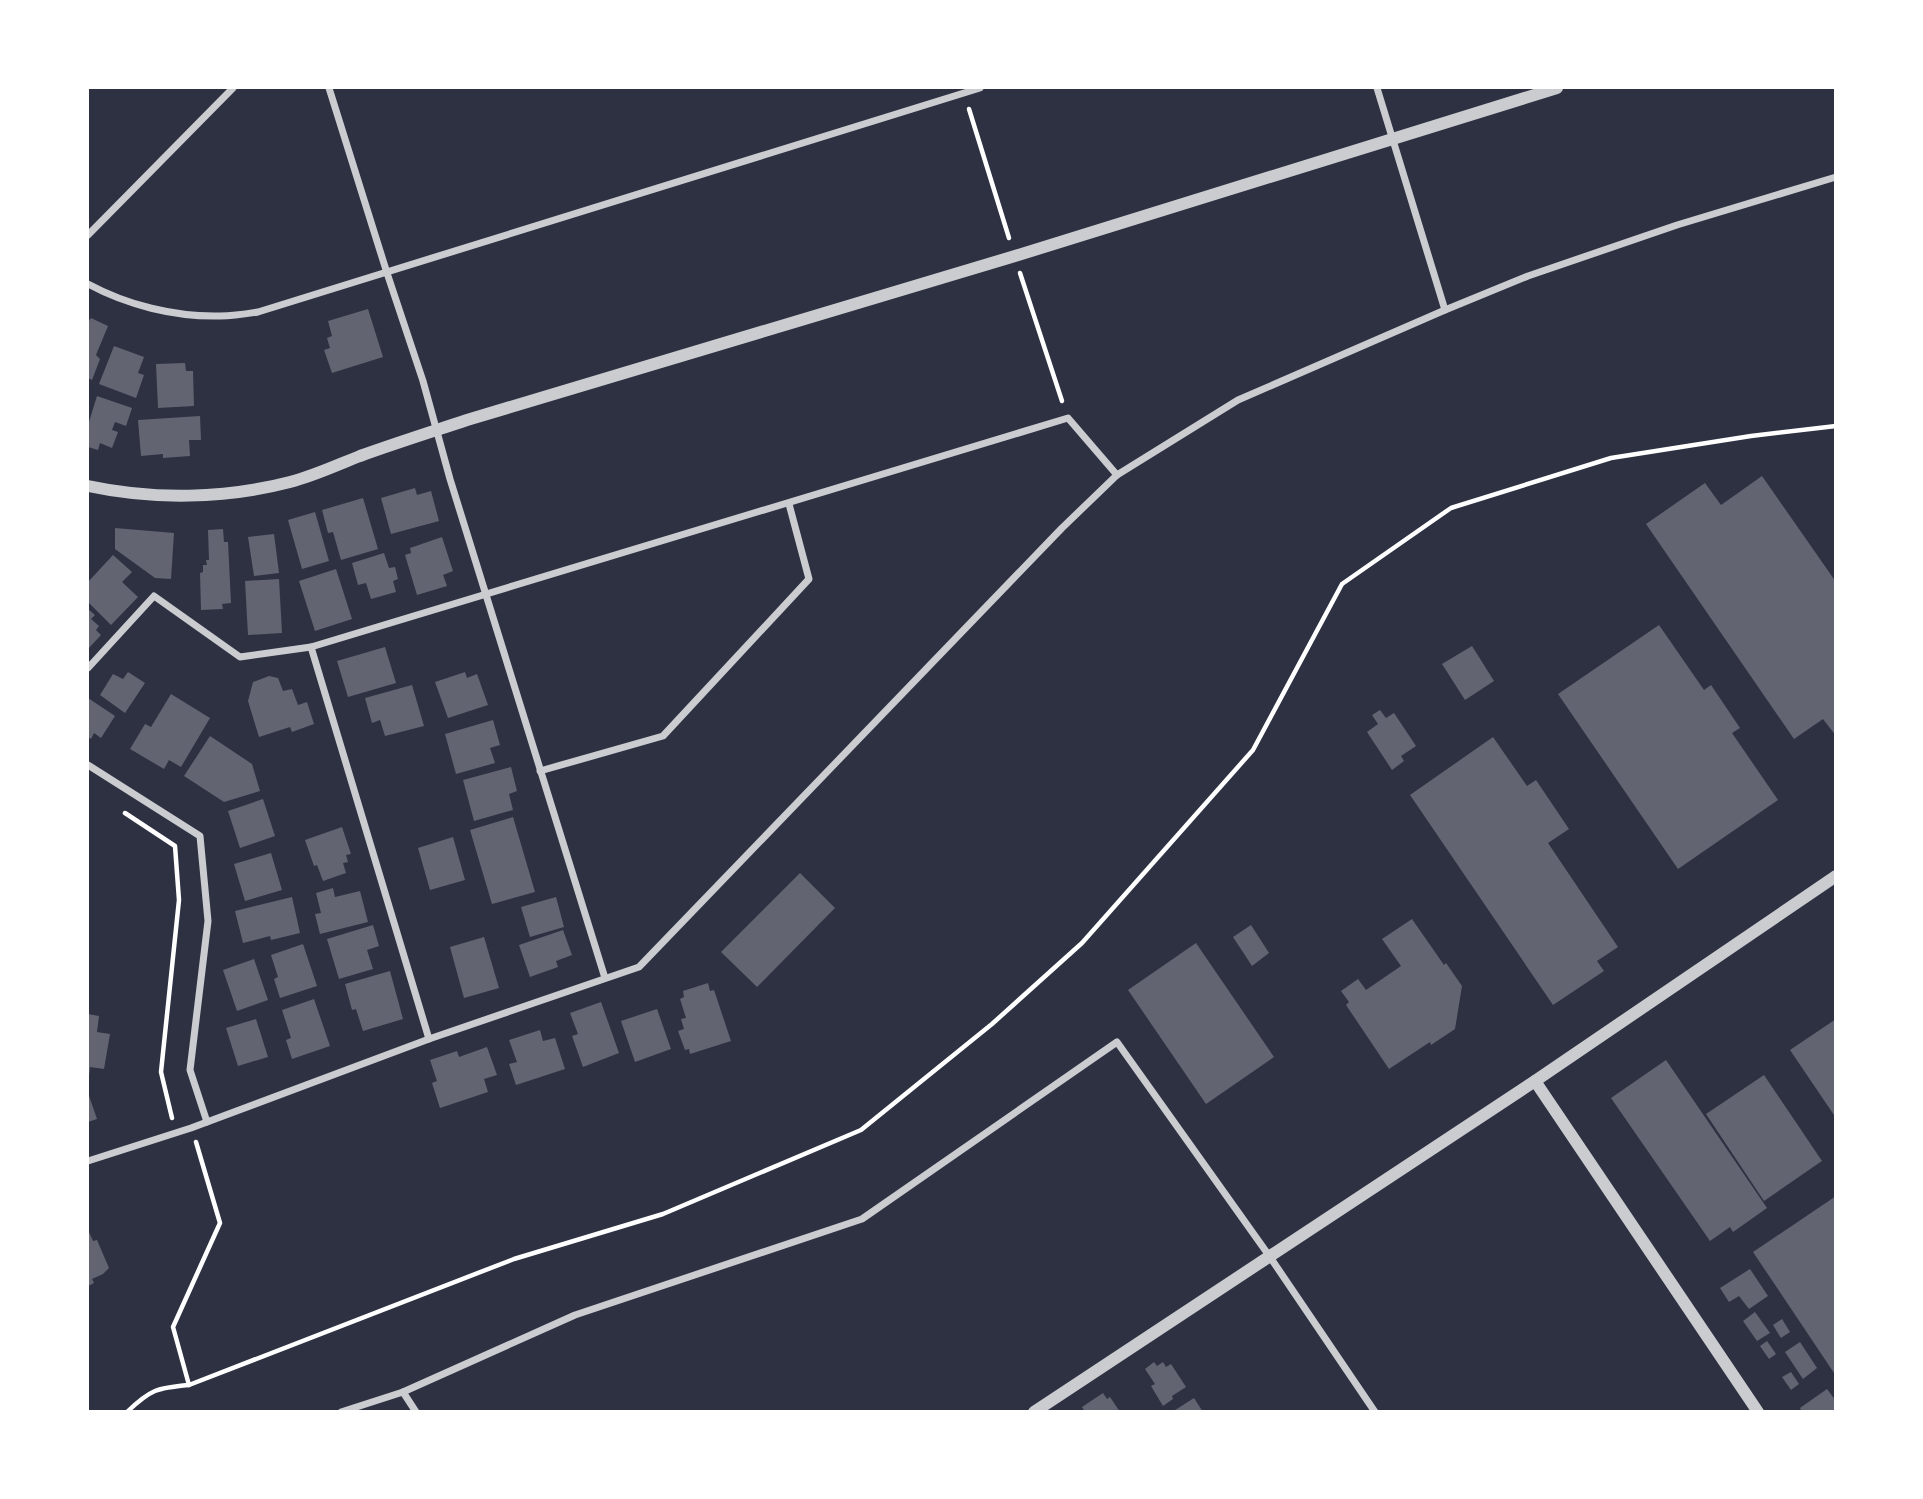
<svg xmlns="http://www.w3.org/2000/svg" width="1923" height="1499" viewBox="0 0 1923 1499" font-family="'Noto Sans',sans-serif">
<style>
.building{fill:#626471}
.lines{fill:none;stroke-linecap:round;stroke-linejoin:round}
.path{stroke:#fff;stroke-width:4.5}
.minor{stroke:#caccd0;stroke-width:7}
.tertiary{stroke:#caccd0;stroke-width:12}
</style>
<rect width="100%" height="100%" fill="#2d3142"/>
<g class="building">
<path d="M368 309 383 357 332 373 324 350 330 348 327 338 332 336 328 321Z"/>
<path d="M91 318 108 326 96 355 100 359 92 380 88 378V322Z"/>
<path d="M114 346 144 357 138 373 144 375 136 398 99 384Z"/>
<path d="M185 363 186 371H193L194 406 158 408 156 364Z"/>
<path d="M97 396 132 408 126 426 115 422 112 430 118 432 112 448 100 443 98 450 88 447V425Z"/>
<path d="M200 416 201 440H189L190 456 163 458V454L141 456 138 420Z"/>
<path d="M1762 476 1836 582V736L1823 719 1794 739 1646 524 1705 483 1721 505Z"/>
<path d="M415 488 417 495 431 491 439 521 391 534 381 498Z"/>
<path d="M363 498 378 549 341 560 333 532 328 533 322 510Z"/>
<path d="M315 512 329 561 302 569 288 520Z"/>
<path d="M115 528 174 533 171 579 155 578 115 549Z"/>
<path d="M223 529 224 542H228L231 603 222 604 223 609 201 610 200 573 203 572V565H207L206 560H209L208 530Z"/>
<path d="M274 534 279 573 254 576 248 537Z"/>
<path d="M442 537 453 571 443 575 447 586 417 595 405 555 411 553 410 548Z"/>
<path d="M384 553 389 568 395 567 398 579 393 581 396 592 371 599 366 583 358 585 352 563Z"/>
<path d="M113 555 132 572 122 582 138 597 111 625 88 602V582Z"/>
<path d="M336 569 352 619 315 631 299 581Z"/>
<path d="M279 579 282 633 248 635 245 581Z"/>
<path d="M88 609 95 615 91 619 99 626 96 630 101 635 88 649Z"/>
<path d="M1659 625 1704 690 1711 685 1740 728 1732 733 1778 800 1678 869 1558 694Z"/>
<path d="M1472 646 1494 681 1465 700 1442 664Z"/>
<path d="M385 647 396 683 348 697 337 661Z"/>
<path d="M128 672 145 683 125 713 100 695 113 674 123 679Z"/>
<path d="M465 672 467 678 477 674 488 705 448 718 435 682Z"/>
<path d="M269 676 278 678 283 691 292 689 298 705 307 702 314 724 292 732 290 727 259 737 248 701 253 682Z"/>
<path d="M412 685 424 726 385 736 380 720 372 723 365 698Z"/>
<path d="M171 694 210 718 181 767 169 760 164 769 130 749 145 724 151 727Z"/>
<path d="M88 698 115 716 101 738 94 733 91 739 88 737Z"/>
<path d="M1380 710 1386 718 1394 713 1416 746 1401 756 1404 761 1392 770 1367 732 1378 724 1372 715Z"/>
<path d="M493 720 500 745 490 748 495 763 456 774 445 734Z"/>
<path d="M210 736 252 764 260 791 224 802 184 776Z"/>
<path d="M1493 737 1527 786 1536 780 1569 829 1548 843 1618 947 1597 961 1604 971 1553 1005 1410 795Z"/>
<path d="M511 767 517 791 509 794 513 810 474 821 463 780Z"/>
<path d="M263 799 275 836 240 848 228 811Z"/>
<path d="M513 817 535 892 492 904 470 830Z"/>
<path d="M342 827 351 854 346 855 348 862 343 863 346 873 323 881 317 865 314 866 305 840Z"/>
<path d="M453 837 465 880 430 890 418 848Z"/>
<path d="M271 853 282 890 245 901 234 864Z"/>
<path d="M800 873 835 908 757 987 721 952Z"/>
<path d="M333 888 335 897 360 891 368 922 320 934 315 914 321 913 316 893Z"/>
<path d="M292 897 300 933 271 940 270 936 243 943 235 911Z"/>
<path d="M556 897 564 927 530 937 521 907Z"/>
<path d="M1412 919 1444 965 1446 963 1462 986 1455 1029 1431 1045 1430 1042 1389 1069 1346 1005 1349 1002 1341 991 1358 979 1366 990 1401 966 1382 939Z"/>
<path d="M373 925 379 946 367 950 373 969 339 979 327 939Z"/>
<path d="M1251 925 1269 953 1252 966 1233 937Z"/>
<path d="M563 930 572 955 556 961 558 967 530 977 519 945Z"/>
<path d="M484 937 499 988 464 998 450 947Z"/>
<path d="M1196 943 1274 1057 1206 1104 1128 990Z"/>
<path d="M303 944 317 986 280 998 274 979 278 977 271 955Z"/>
<path d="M254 959 268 1000 237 1011 223 970Z"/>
<path d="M390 971 403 1019 363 1031 356 1009 352 1010 345 984Z"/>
<path d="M708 983 710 991 714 990 731 1041 690 1054 689 1049 685 1050 678 1031 684 1029 681 1019 686 1018 680 999 684 997 683 991Z"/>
<path d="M314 999 330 1046 292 1059 286 1040 291 1038 282 1010Z"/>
<path d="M601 1002 619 1053 583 1067 572 1036 578 1034 570 1013Z"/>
<path d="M657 1009 671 1049 635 1062 621 1021Z"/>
<path d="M88 1014 99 1016 97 1032 110 1034 104 1069 90 1067 89 1076H88Z"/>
<path d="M256 1019 268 1057 238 1066 226 1028Z"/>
<path d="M1836 1019V1118L1790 1050Z"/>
<path d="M540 1030 543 1041 555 1038 565 1069 516 1085 509 1064 517 1062 509 1040Z"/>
<path d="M487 1047 497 1075 484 1079 488 1092 440 1108 432 1083 437 1081 430 1060 457 1051 459 1057Z"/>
<path d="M1666 1060 1767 1208 1733 1232 1730 1227 1710 1241 1611 1098Z"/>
<path d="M1764 1075 1822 1161 1764 1201 1706 1114Z"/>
<path d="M88 1093 97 1119 88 1122Z"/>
<path d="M1836 1196V1376L1753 1252Z"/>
<path d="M88 1230 93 1241 97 1240 109 1268 103 1274 92 1279 94 1283 88 1286Z"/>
<path d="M1750 1269 1768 1296 1749 1309 1739 1296 1729 1302 1720 1288Z"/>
<path d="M1755 1312 1770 1333 1757 1341 1743 1321Z"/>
<path d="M1782 1319 1790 1332 1781 1338 1773 1325Z"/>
<path d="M1767 1341 1776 1354 1769 1359 1760 1346Z"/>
<path d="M1800 1342 1817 1368 1803 1379 1785 1352Z"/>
<path d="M1154 1362 1157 1366 1163 1362 1166 1367 1171 1364 1186 1387 1172 1396 1173 1399 1163 1406 1151 1386 1155 1384 1145 1369Z"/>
<path d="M1791 1372 1799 1384 1791 1390 1782 1377Z"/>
<path d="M1827 1389 1836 1401V1412H1802L1800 1408Z"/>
<path d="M1103 1393 1107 1399 1110 1397 1120 1412H1085L1082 1407Z"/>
<path d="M1194 1398 1203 1412H1172Z"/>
</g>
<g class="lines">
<g class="path">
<path d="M969 109 1009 238"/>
<path d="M1020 273 1062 401"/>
<path d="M125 813 175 846 179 900 161 1072 172 1118"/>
<path d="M189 1385 173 1327 220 1223 196 1142"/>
<path d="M127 1412C151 1389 157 1388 189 1385L514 1259 663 1214 861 1130 992 1024 1082 943 1253 750 1342 584 1451 508 1611 458 1751 436 1836 426"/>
</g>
<g class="minor">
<path d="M329 88 387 273 423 381 450 479 605 978"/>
<path d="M1377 88 1445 310"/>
<path d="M88 235 233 88"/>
<path d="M88 284C127 305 174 317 220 316 233 316 246 314 258 312L980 88"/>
<path d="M311 647 429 1039"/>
<path d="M88 668 154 596 240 657 311 647 1068 418 1117 475"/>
<path d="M88 765 200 836 208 921 190 1070 207 1122"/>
<path d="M540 771 663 736 809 579 789 504"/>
<path d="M88 1161 191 1128 429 1039 639 967 1062 528 1117 475 1238 400 1445 310 1528 276 1677 225 1836 177"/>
<path d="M403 1392 416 1412"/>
<path d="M341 1412 403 1392 575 1315 862 1219 1117 1042 1270 1257 1375 1412"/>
</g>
<g class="tertiary">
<path d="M88 486C153 500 225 499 290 482 314 476 337 465 360 456 396 443 431 432 467 420L1015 256 1557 88"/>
<path d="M1535 1081 1758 1412"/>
<path d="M1034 1412 1535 1081 1836 876"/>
</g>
</g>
<rect width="1923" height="1499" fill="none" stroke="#ffffff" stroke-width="178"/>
</svg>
